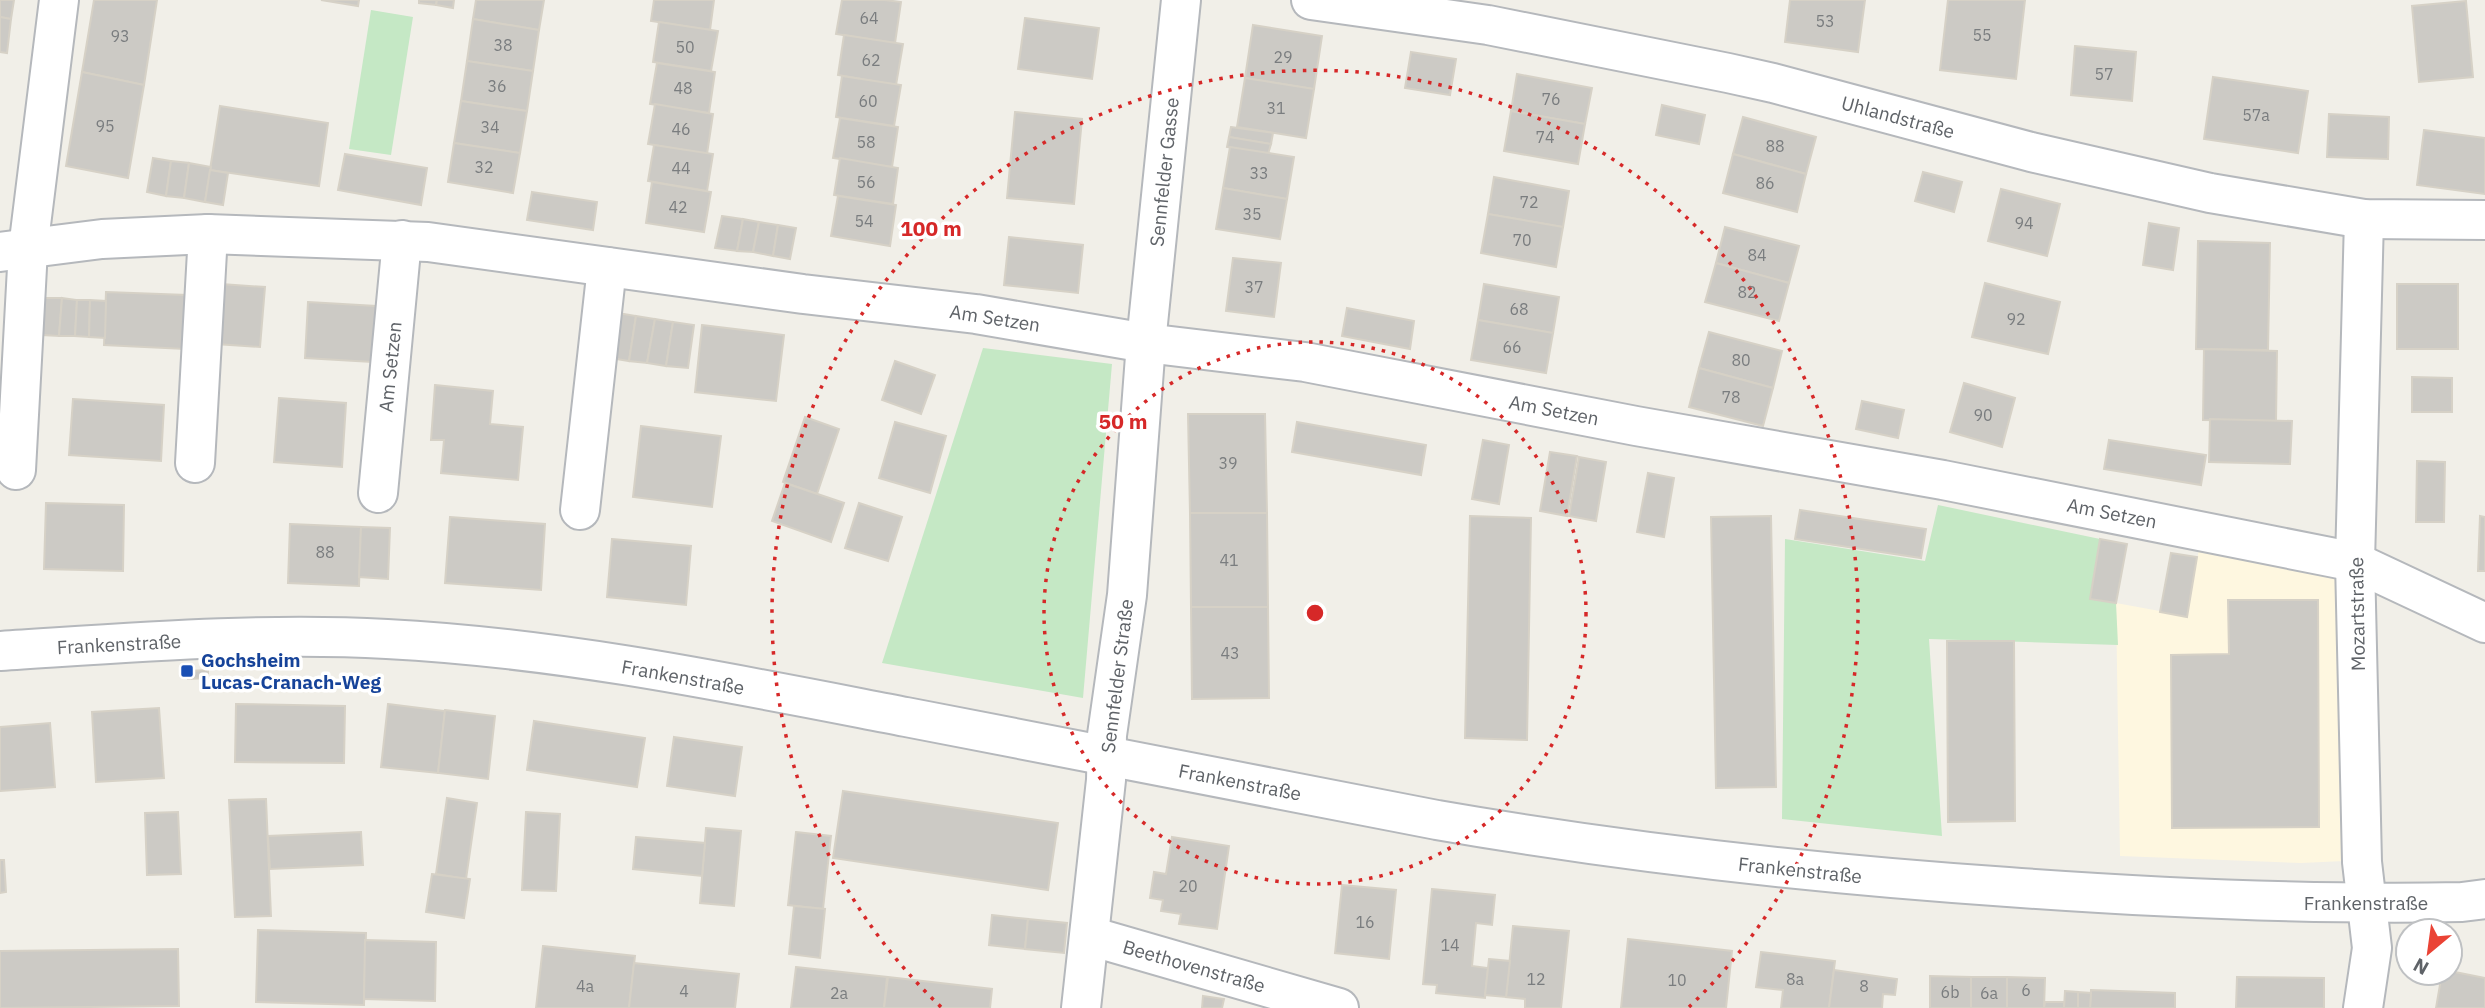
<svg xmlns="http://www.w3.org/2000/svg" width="2485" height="1008" viewBox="0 0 2485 1008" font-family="'IBM Plex Sans',sans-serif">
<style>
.commercial{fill:#fef7e0}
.green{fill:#c5e8c5}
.building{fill:#cccac5;stroke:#d6d1c6;stroke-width:2}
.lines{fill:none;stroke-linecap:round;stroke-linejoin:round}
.minor-casing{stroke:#b5b8bc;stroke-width:42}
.minor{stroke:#fff;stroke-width:38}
.ring{fill:none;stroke:#d62828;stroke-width:3.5;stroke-dasharray:3.5 7}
.transit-dot{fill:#1a4fb4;stroke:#fff;stroke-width:2.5}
.labels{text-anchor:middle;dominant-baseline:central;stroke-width:7;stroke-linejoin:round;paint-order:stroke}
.number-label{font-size:16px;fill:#7a7d7f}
.street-label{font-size:19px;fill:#5f6368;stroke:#fff}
.transit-label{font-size:19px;font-weight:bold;fill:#164399;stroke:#fff;text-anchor:start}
.centre{fill:#d62828;stroke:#fff;stroke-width:3.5}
.ring-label{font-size:21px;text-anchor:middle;font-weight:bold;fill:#d62828;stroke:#fff;stroke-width:7;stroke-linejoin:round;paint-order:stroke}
</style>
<rect width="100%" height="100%" fill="#f1efe8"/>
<path class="commercial" d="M2202 532 2353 563 2366 860 2301 863 2120 856 2116 603 2187 616Z"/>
<g class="green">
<path d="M371 10 413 17 391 155 349 149Z"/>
<path d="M983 348 1112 364 1083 698 882 663Z"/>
<path d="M1938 505 2100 539 2090 598 2116 603 2118 645 1929 639 1942 836 1782 819 1785 539 1925 561Z"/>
</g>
<g class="building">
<path d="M0 0H14L11 19 0 17Z"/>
<path d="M94 0H157L144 85 82 72Z"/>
<path d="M321 0H359L358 6Z"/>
<path d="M419 0H437L436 5 419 3Z"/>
<path d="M437 0H454L453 8 436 5Z"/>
<path d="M476 0H544L539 30 473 19Z"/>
<path d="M654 0H714L710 30 651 21Z"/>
<path d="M842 0H885L901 2 895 43 836 34Z"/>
<path d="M1790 0H1865L1858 52 1785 42Z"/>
<path d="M1948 0H2025L2016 79 1940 70Z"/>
<path d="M2466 1 2473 77 2419 82 2412 6Z"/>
<path d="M0 17 11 19 7 53 0 52Z"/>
<path d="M1025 18 1099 28 1092 79 1018 69Z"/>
<path d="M473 19 539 30 533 71 467 61Z"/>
<path d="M659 22 718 31 711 71 653 62Z"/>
<path d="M1253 25 1322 36 1314 89 1245 78Z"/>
<path d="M844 35 903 44 896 85 838 75Z"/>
<path d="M2075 46 2136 52 2132 101 2071 95Z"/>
<path d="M1411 52 1456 59 1450 95 1405 88Z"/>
<path d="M467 61 533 71 527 111 461 101Z"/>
<path d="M657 63 715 72 709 113 650 104Z"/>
<path d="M82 72 144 85 128 178 66 166Z"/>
<path d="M1517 74 1592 88 1585 124 1511 111Z"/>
<path d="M842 76 901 85 894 126 836 117Z"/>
<path d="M2213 77 2308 91 2298 153 2204 139Z"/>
<path d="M1245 78 1314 89 1306 138 1237 127Z"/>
<path d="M461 101 527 111 520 153 454 143Z"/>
<path d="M655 104 713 114 707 154 648 144Z"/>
<path d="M1662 105 1705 115 1699 144 1656 135Z"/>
<path d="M220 106 328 123 319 186 210 170Z"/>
<path d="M1511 111 1585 124 1578 164 1504 151Z"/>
<path d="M1015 112 1082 119 1074 204 1007 198Z"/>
<path d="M2329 114 2389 117 2388 159 2327 157Z"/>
<path d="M1743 117 1816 137 1806 174 1733 154Z"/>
<path d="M840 118 898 127 892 167 833 158Z"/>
<path d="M1231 127 1273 133 1271 144 1229 137Z"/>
<path d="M2424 130 2485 138V194L2417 185Z"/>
<path d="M1229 137 1271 144 1268 154 1227 147Z"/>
<path d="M454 143 520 153 513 193 448 182Z"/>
<path d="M654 145 713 154 707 191 648 181Z"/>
<path d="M1230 147 1294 157 1287 199 1223 188Z"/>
<path d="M345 154 427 168 421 205 338 190Z"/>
<path d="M1733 154 1806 174 1797 212 1723 193Z"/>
<path d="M153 158 171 161 166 196 147 192Z"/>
<path d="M840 158 898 168 893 204 834 195Z"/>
<path d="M171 161 189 163 184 198 166 196Z"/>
<path d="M189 163 211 167 205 202 184 198Z"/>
<path d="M210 170 228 173 223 205 205 202Z"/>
<path d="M1923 172 1962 182 1954 212 1915 201Z"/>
<path d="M1494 177 1569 191 1563 227 1488 214Z"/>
<path d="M652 182 711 192 704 232 646 223Z"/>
<path d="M1223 188 1287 199 1280 239 1216 229Z"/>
<path d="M2001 189 2060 204 2047 256 1988 241Z"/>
<path d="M532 192 597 202 593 230 527 220Z"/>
<path d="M838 196 896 205 890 246 831 236Z"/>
<path d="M1488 214 1563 227 1556 267 1481 253Z"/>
<path d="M722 216 743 219 737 251 715 248Z"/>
<path d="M743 219 759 222 753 252 737 251Z"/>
<path d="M759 222 778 225 773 256 753 252Z"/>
<path d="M2149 223 2179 228 2173 270 2143 265Z"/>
<path d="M778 225 796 228 790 259 773 256Z"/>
<path d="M1725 227 1799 246 1789 283 1716 263Z"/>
<path d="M1009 237 1083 245 1078 293 1004 285Z"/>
<path d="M2198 241 2270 243 2268 350 2196 349Z"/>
<path d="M1233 258 1281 263 1274 317 1226 311Z"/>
<path d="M1716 263 1789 283 1779 321 1705 302Z"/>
<path d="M1985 283 2060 302 2048 354 1972 337Z"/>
<path d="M221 284 265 287 260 347 216 344Z"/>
<path d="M1484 284 1559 297 1553 333 1478 320Z"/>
<rect x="2397" y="284" width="61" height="65"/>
<path d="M106 292 187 295 185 349 104 345Z"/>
<path d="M45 298H62L59 336 42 335Z"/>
<path d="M62 298 77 300 75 336H59Z"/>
<path d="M77 300H90L89 337 75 336Z"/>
<path d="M90 300 106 301 105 338 89 337Z"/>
<path d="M308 302 376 306 372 362 305 358Z"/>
<path d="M1347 308 1414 321 1410 349 1342 336Z"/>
<path d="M618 313 636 316 629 361 610 358Z"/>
<path d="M636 316 655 319 647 363 629 361Z"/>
<path d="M655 319 673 322 666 366 647 363Z"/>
<path d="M1478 320 1553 333 1546 373 1471 360Z"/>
<path d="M673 322 694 325 688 368 666 366Z"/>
<path d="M702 325 784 335 776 401 695 392Z"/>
<path d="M1709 332 1782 351 1773 388 1699 368Z"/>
<path d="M2204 349 2277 351 2276 421 2203 420Z"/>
<path d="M895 361 935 375 921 414 882 400Z"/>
<path d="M1699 368 1773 388 1763 426 1689 407Z"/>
<path d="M2412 377 2452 378V412H2412Z"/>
<path d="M1964 383 2015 398 2002 447 1950 432Z"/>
<path d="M435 385 493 391 490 424 523 427 518 480 441 473 444 440H431Z"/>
<path d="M279 398 346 403 342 467 274 462Z"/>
<path d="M73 399 164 405 161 461 69 455Z"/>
<path d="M1862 401 1904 410 1898 438 1856 429Z"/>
<path d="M1188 414H1265L1267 513H1190Z"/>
<path d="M805 417 839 429 817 494 783 482Z"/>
<path d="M2210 419 2292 421 2290 464 2209 462Z"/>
<path d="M895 422 946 436 930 493 879 478Z"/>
<path d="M1297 422 1426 445 1421 475 1292 452Z"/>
<path d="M641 426 721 436 712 507 633 497Z"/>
<path d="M1483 440 1509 445 1499 504 1472 499Z"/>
<path d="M2109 440 2206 455 2201 485 2104 469Z"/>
<path d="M1550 452 1577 456 1567 516 1540 511Z"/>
<path d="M1579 457 1606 462 1596 521 1569 516Z"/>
<path d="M2417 461 2445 462 2444 522H2416Z"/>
<path d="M1648 473 1674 478 1664 537 1637 532Z"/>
<path d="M785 483 844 503 831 542 772 521Z"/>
<path d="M46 503 124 505 123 571 44 569Z"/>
<path d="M859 503 902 517 888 561 845 548Z"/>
<path d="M1800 510 1926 529 1921 558 1795 539Z"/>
<path d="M1190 513H1267L1268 607H1191Z"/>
<path d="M1470 516 1531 518 1527 740 1465 738Z"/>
<path d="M1771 516 1776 787 1716 788 1711 517Z"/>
<path d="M2480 516 2485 517V571H2478Z"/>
<path d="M450 517 545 524 541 590 445 583Z"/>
<path d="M290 524 361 527 359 586 288 583Z"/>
<path d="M361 527 390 528 388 579 359 577Z"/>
<path d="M612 539 691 546 686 605 607 597Z"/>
<path d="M2100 539 2127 544 2116 603 2090 599Z"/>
<path d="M2171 553 2197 557 2187 617 2160 612Z"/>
<path d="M2228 600H2318L2319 827 2172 828 2171 655 2229 654Z"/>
<path d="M1191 607H1268L1269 698 1192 699Z"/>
<path d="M1947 641H2014L2015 821 1948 822Z"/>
<path d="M208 670V678L188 679V671Z"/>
<path d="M236 704 345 706 344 763 235 762Z"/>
<path d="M388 704 445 711 438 773 381 767Z"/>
<path d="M159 708 164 778 96 782 92 712Z"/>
<path d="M445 710 495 716 488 779 438 773Z"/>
<path d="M534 721 645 738 637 787 527 770Z"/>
<path d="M50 723 55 787 0 791V727Z"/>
<path d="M674 737 742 747 735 796 667 786Z"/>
<path d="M843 791 1058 823 1048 890 833 858Z"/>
<path d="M447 798 477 803 466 879 436 874Z"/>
<path d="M266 799 271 916 235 917 229 800Z"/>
<path d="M178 812 181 874 147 875 145 813Z"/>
<path d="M526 812 560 814 556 891 522 890Z"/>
<path d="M706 828 741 831 734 906 700 903Z"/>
<path d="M361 832 363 865 270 869 268 836Z"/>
<path d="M796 832 831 836 823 909 788 905Z"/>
<path d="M636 837 705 843 702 876 633 869Z"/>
<path d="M1172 837 1229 846 1217 929 1179 924 1181 914 1161 911 1163 900 1150 898 1154 872 1166 874Z"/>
<path d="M0 860H4L6 892 0 893Z"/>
<path d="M432 874 470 879 464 918 426 912Z"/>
<path d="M1342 885 1396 890 1389 959 1335 953Z"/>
<path d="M1432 889 1495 895 1492 925 1476 923 1472 966 1488 968 1485 998 1436 993 1437 985 1423 984Z"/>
<path d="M794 906 825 909 820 958 789 954Z"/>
<path d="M992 915 1028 919 1025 949 989 945Z"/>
<path d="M1028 919 1067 923 1064 953 1025 949Z"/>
<path d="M1513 926 1569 931 1561 1008H1525V999L1506 997Z"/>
<path d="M258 930 366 933 364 1005 256 1002Z"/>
<path d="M1628 939 1732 951 1726 1008H1621Z"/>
<path d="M365 940 436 942 435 1001 364 999Z"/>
<path d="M543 946 635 956 629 1008H536Z"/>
<path d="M178 949 179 1006 0 1008V951Z"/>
<path d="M1761 952 1835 961 1829 1008H1781L1783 990 1756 987Z"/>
<path d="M1489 959 1510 961 1506 997 1485 995Z"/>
<path d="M634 963 739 974 735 1008H629Z"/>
<path d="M796 967 887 977 884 1008H791Z"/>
<path d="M1834 970 1897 979 1895 995 1883 994 1882 1008H1829Z"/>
<path d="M2450 971 2485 978V1008H2436L2442 973Z"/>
<path d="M1930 976 1971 977V1008H1930Z"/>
<path d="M888 977 992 989 990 1008H884Z"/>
<rect x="1971" y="977" width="36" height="31"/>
<path d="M2007 977 2045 978 2044 1008H2007Z"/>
<path d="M2237 977 2324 978V1008H2236Z"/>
<path d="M2091 990 2175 993V1008H2090Z"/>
<path d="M2065 991 2078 992V1008H2064Z"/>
<path d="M2078 992 2091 993 2090 1008H2078Z"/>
<path d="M1203 996 1224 999 1222 1008H1202Z"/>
<path d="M2045 1002H2064V1008H2044Z"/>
</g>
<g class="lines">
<g class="minor-casing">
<g id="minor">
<path d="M1311 0 1488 25 1728 73 1773 83 2031 152 2210 193 2364 219 2485 220"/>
<path d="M0 252 102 239 208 234 428 242 803 294 976 314 1146 343 1305 362 1636 426 1943 480 2355 562 2485 623"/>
<path d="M195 463 208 234"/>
<path d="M16 470 28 249 59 0"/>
<path d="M378 493 402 240"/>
<path d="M580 510 607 267"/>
<path d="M0 651C128 643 258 632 387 639 562 648 735 684 906 717 1083 752 1260 786 1437 820 1627 853 1817 874 2008 887 2160 898 2310 905 2462 902L2485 899"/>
<path d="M1090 936 1339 1008"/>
<path d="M1081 1008 1106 780 1107 735 1127 595 1146 343 1181 0"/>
<path d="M2363 1008 2372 948 2362 862 2355 562 2364 219"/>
</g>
</g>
<use href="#minor" class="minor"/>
</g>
<g class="ring">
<circle cx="1315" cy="613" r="271"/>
<path d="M941 1007A543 543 0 1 1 1689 1007"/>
</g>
<rect class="transit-dot" x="180" y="664" width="14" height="14" rx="3.5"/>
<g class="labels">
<g class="number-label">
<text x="869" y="18">64</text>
<text x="1825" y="21">53</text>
<text x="1982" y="35">55</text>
<text x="120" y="36">93</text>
<text x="503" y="45">38</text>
<text x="685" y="47">50</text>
<text x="1283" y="57">29</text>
<text x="871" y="60">62</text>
<text x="2104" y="74">57</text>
<text x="497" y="86">36</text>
<text x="683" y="88">48</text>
<text x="1551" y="99">76</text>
<text x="868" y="101">60</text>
<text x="1276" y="108">31</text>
<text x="2256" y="115">57a</text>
<text x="105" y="126">95</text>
<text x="490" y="127">34</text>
<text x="681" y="129">46</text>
<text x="1545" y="137">74</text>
<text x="866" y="142">58</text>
<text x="1775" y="146">88</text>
<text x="484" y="167">32</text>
<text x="681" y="168">44</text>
<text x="1259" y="173">33</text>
<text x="866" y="182">56</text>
<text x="1765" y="183">86</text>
<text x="1529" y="202">72</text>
<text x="678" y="207">42</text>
<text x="1252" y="214">35</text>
<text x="864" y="221">54</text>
<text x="2024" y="223">94</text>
<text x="1522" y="240">70</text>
<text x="1757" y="255">84</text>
<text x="1254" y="287">37</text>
<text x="1747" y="292">82</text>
<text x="1519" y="309">68</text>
<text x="2016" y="319">92</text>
<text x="1512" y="347">66</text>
<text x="1741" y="360">80</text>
<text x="1731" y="397">78</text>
<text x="1983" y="415">90</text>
<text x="1228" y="463">39</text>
<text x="325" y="552">88</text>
<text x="1229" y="560">41</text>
<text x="1230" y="653">43</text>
<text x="1188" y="886">20</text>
<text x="1365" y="922">16</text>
<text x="1450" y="945">14</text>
<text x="1536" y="979">12</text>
<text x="1795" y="979">8a</text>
<text x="1677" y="980">10</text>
<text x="585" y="986">4a</text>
<text x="1864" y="986">8</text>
<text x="2026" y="990">6</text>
<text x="684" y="991">4</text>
<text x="1950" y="992">6b</text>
<text x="839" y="993">2a</text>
<text x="1989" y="993">6a</text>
</g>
<g class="street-label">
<text transform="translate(1898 117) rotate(15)">Uhlandstraße</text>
<text transform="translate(1164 172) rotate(-84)">Sennfelder Gasse</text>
<text transform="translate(995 318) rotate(9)">Am Setzen</text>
<text transform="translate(390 367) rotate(-84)">Am Setzen</text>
<text transform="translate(1554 410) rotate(11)">Am Setzen</text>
<text transform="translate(2112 513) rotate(11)">Am Setzen</text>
<text transform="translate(2357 614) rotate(-91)">Mozartstraße</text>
<text transform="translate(119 644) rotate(-3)">Frankenstraße</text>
<text transform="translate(1117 676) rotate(-83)">Sennfelder Straße</text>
<text transform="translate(683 677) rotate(10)">Frankenstraße</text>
<text transform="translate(1240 782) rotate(11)">Frankenstraße</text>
<text transform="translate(1800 870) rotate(6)">Frankenstraße</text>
<text x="2366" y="903">Frankenstraße</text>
<text transform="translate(1194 966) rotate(16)">Beethovenstraße</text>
</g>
<g class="transit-label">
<text x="201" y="660">Gochsheim<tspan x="201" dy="22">Lucas-Cranach-Weg</tspan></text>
</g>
</g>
<circle cx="1315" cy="613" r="10" class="centre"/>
<g class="ring-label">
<text x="931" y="236">100 m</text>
<text x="1123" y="429">50 m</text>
</g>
<g transform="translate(2429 952) rotate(209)"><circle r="33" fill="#ffffff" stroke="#bfc1c3" stroke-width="2"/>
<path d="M0-5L12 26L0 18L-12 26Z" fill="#ea4335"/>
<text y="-10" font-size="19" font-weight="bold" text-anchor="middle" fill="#5f6368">N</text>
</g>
</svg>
